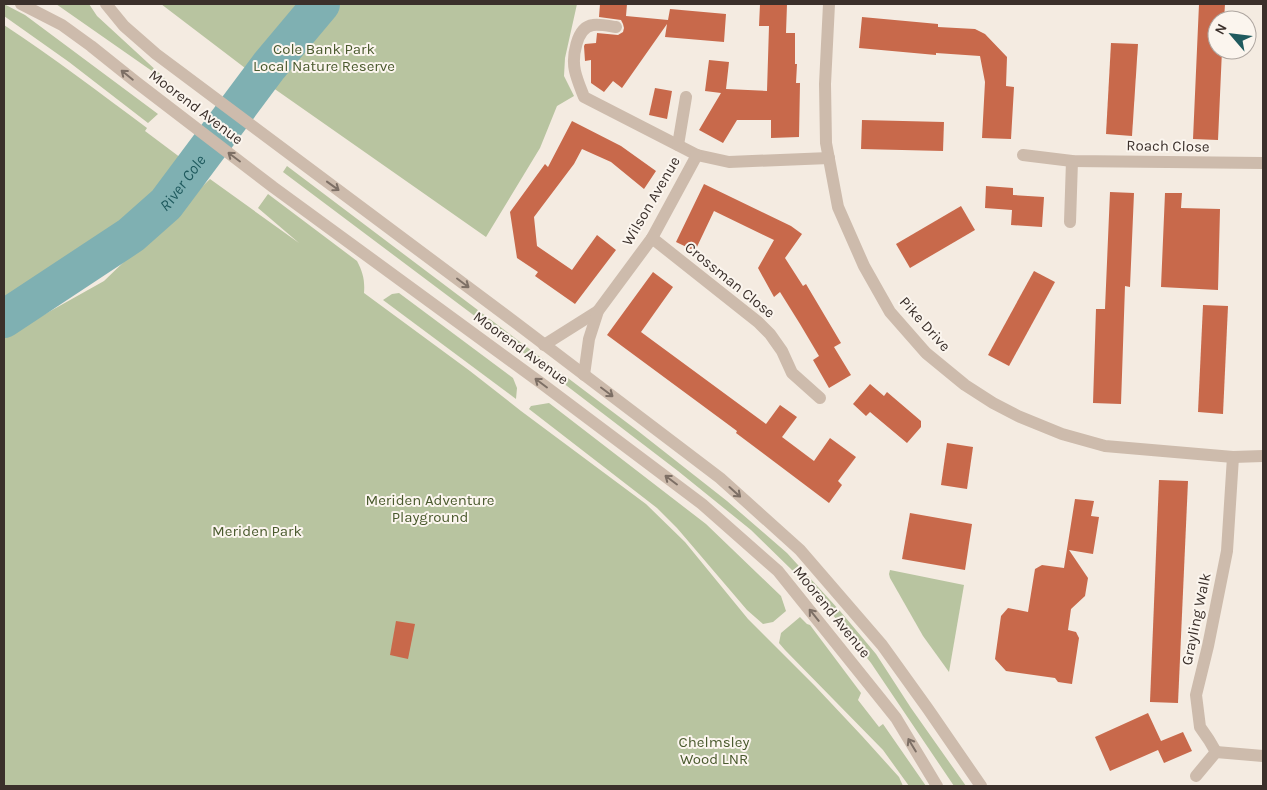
<svg xmlns="http://www.w3.org/2000/svg" width="1267" height="790" viewBox="0 0 1267 790" font-family="Karla,sans-serif">
<style>
.green{fill:#b8c4a0}
.lines{fill:none;stroke-linecap:round;stroke-linejoin:round}
.river{stroke:#7fb0b2;stroke-width:38}
.building{fill:#c8694b}
.minor{stroke:#cdbbac;stroke-width:12}
.oneway{stroke:#7d6f65}
.labels{text-anchor:middle;dominant-baseline:central;stroke-width:4;stroke-linejoin:round;paint-order:stroke}
.park-label{font-size:15px;fill:#4a5a2e;stroke:#fbf5ee}
.street-label{font-size:15px;fill:#3b302b;stroke:#fbf5ee}
.water-label{font-size:16px;font-style:italic;fill:#1f5a5e;stroke:#fbf5ee}
</style>
<rect width="100%" height="100%" fill="#f4ebe1"/>
<g class="green">
<path d="M4 4 25 15 158 114 148 123 69 62 4 16Z"/>
<path d="M56 4H89L97 16 172 85Z"/>
<path d="M161 4H577L565 58 564 76 574 96 557 106 540 148 486 237 249 71Z"/>
<path d="M4 25C53 57 100 93 147 128L145 131 185 161 128 224 74 255 4 303Z"/>
<path d="M287 166 638 431 727 501 787 553 840 611 876 654 911 708 966 786H954L871 663 825 605 795 573 751 530 678 471 520 350 283 172Z"/>
<path d="M210 179 299 243 258 208 268 194 357 261C363 272 365 281 364 293L470 371 521 411 646 504 685 542 748 619 815 686 862 736 899 777 903 786H4V337L104 281Z"/>
<path d="M399 293 513 378 517 388 516 399 383 300 392 294Z"/>
<path d="M549 403 706 524 781 596 786 611 773 622 763 624 747 610 677 528 657 508 529 409 531 406Z"/>
<path d="M890 570 964 585 949 672 923 636 890 578 889 574Z"/>
<path d="M800 617 807 624 810 625 861 693 858 700 879 727 883 724 926 786H909L883 750 785 650 779 643 781 633Z"/>
</g>
<g class="lines">
<path class="river" id="s1" d="M4 319 131 235 166 204 269 66 321 4"/>
</g>
<g class="building">
<path d="M600 4H627L626 16 668 20 670 9 726 14 724 42 665 37 667 24 622 88 613 81 604 92 591 83V60L585 61 584 46 585 44 596 43 597 33 618 35 623 32 624 28 623 24 621 20 599 17Z"/>
<path d="M760 4H787L786 33H795V64H797L796 83H800L799 137 771 138V120H737L723 143 699 130 721 93 705 91 709 60 729 62 726 89 767 91 769 26H759Z"/>
<path d="M1199 4H1225L1224 20H1217V50H1222L1218 140 1193 139Z"/>
<path d="M862 17 938 24V27L975 29 985 34 1007 57 1006 86 1014 87 1011 139 982 138 985 82 980 56 936 53V55L859 48Z"/>
<path d="M1111 43 1138 44 1132 136 1106 134Z"/>
<path d="M655 88 672 91 667 119 649 115Z"/>
<path d="M862 120 944 122 943 151 861 149Z"/>
<path d="M572 121 621 146 656 171 644 189 611 162 582 149 574 164 534 217 537 246 572 270 597 235 616 250 575 304 535 276 538 272 517 258 510 212 545 164 548 167Z"/>
<path d="M704 184 791 226 802 234 785 258 803 286 806 284 841 343 834 347 851 375 829 388 813 360 819 356 800 324 780 292 774 297 758 268 774 240 714 211 695 251 676 242Z"/>
<path d="M986 186 1013 188V195L1044 197 1042 227 1011 225 1012 210 985 208Z"/>
<path d="M1110 192 1134 193 1130 287 1125 286 1121 404 1093 403 1096 309H1105Z"/>
<path d="M1165 193H1182L1181 208 1220 209 1218 290 1161 287Z"/>
<path d="M961 206 975 230 910 268 896 244Z"/>
<path d="M1034 271 1055 282 1009 366 988 355Z"/>
<path d="M653 272 673 287 641 332 766 424 780 405 797 417 782 437 814 461 830 438 856 457 838 481 842 485 829 503 736 433 737 431 607 335Z"/>
<path d="M1203 305 1228 306 1223 414 1198 412Z"/>
<path d="M870 384 884 396 887 392 921 421V427L907 443 870 412 866 416 853 404Z"/>
<path d="M947 443 973 447 967 489 941 485Z"/>
<path d="M1159 480 1188 481 1178 703 1150 702Z"/>
<path d="M1075 499 1094 501 1091 516 1099 517 1093 554 1069 550 1088 578 1085 596 1071 609 1068 630 1076 632 1079 638 1072 684 1058 682 1055 678 1006 671 995 659 1001 616 1008 608 1028 612 1035 569 1042 565 1064 568Z"/>
<path d="M910 513 972 524 965 570 902 559Z"/>
<path d="M396 621 415 624 408 659 390 655Z"/>
<path d="M1148 713 1161 741 1183 732 1192 751 1164 763 1158 750 1110 771 1095 737Z"/>
</g>
<g class="lines">
<g class="minor">
<path d="M21 4 62 25 91 46 136 82 273 187 541 383 702 504 778 571 896 718 937 786"/>
<path d="M106 4 124 26 156 54 516 323 720 478 800 550 882 645 928 709 981 786"/>
<path d="M829 4 825 84 826 143 838 207 864 266 890 312 926 353 965 385 993 403 1018 416 1062 434 1105 446 1233 457 1263 456"/>
<path d="M616 27C609 26 600 24 593 25 576 27 572 58 575 71 577 80 581 89 584 97L697 155 729 162 829 158"/>
<path d="M678 145 686 97"/>
<path d="M1023 155 1072 161 1263 163"/>
<path d="M1070 222 1072 161"/>
<path d="M652 238 758 322 770 334 782 351 792 373 820 398"/>
<path d="M544 345 598 311"/>
<path d="M584 375 589 339 598 311 652 238 697 155"/>
<path d="M1216 752 1209 740 1200 727 1196 695 1208 646 1227 551 1233 457"/>
<path d="M1216 752 1263 756"/>
<path d="M1196 776 1216 752"/>
</g>
</g>
<defs><path id="oneway-shaft" d="M-6 0H5M1.5-3L5.5 0L1.5 3" fill="none" stroke-width="1.6" stroke-linecap="round" stroke-linejoin="round" transform="scale(1.25)"/></defs>
<g class="oneway">
<use href="#oneway-shaft" transform="translate(127 75) rotate(-141)"/>
<use href="#oneway-shaft" transform="translate(234 157) rotate(-143)"/>
<use href="#oneway-shaft" transform="translate(333 186) rotate(36)"/>
<use href="#oneway-shaft" transform="translate(463 283) rotate(37)"/>
<use href="#oneway-shaft" transform="translate(541 383) rotate(-143)"/>
<use href="#oneway-shaft" transform="translate(607 392) rotate(37)"/>
<use href="#oneway-shaft" transform="translate(671 480) rotate(-143)"/>
<use href="#oneway-shaft" transform="translate(735 492) rotate(42)"/>
<use href="#oneway-shaft" transform="translate(814 615) rotate(-129)"/>
<use href="#oneway-shaft" transform="translate(912 745) rotate(-121)"/>
</g>
<g class="labels">
<g class="park-label">
<text x="324" y="49">Cole Bank Park<tspan x="324" dy="17">Local Nature Reserve</tspan></text>
<text x="430" y="500">Meriden Adventure<tspan x="430" dy="17">Playground</tspan></text>
<text x="257" y="531">Meriden Park</text>
<text x="714" y="742">Chelmsley<tspan x="714" dy="17">Wood LNR</tspan></text>
</g>
<g class="street-label">
<text transform="translate(196 107) rotate(37)">Moorend Avenue</text>
<text transform="translate(1168 146) rotate(1)">Roach Close</text>
<text transform="translate(651 201) rotate(-60)">Wilson Avenue</text>
<text transform="translate(730 280) rotate(39)">Crossman Close</text>
<text transform="translate(925 324) rotate(48)">Pike Drive</text>
<text transform="translate(521 348) rotate(36)">Moorend Avenue</text>
<text transform="translate(832 612) rotate(51)">Moorend Avenue</text>
<text transform="translate(1196 619) rotate(-78)">Grayling Walk</text>
</g>
<g class="water-label">
<text stroke="none"><textPath href="#s1" startOffset="226">River Cole</textPath></text>
</g>
</g>
<rect width="1267" height="790" fill="none" stroke="#3b302b" stroke-width="10"/>
<g transform="translate(1232 35) rotate(298)"><circle r="24" fill="#fbf5ee" stroke="#aea6a0"/>
<path d="M0-4L9 19L0 12L-9 19Z" fill="#1f5a5e"/>
<text y="-8" font-size="14" font-weight="bold" text-anchor="middle" fill="#3b302b">N</text>
</g>
</svg>
